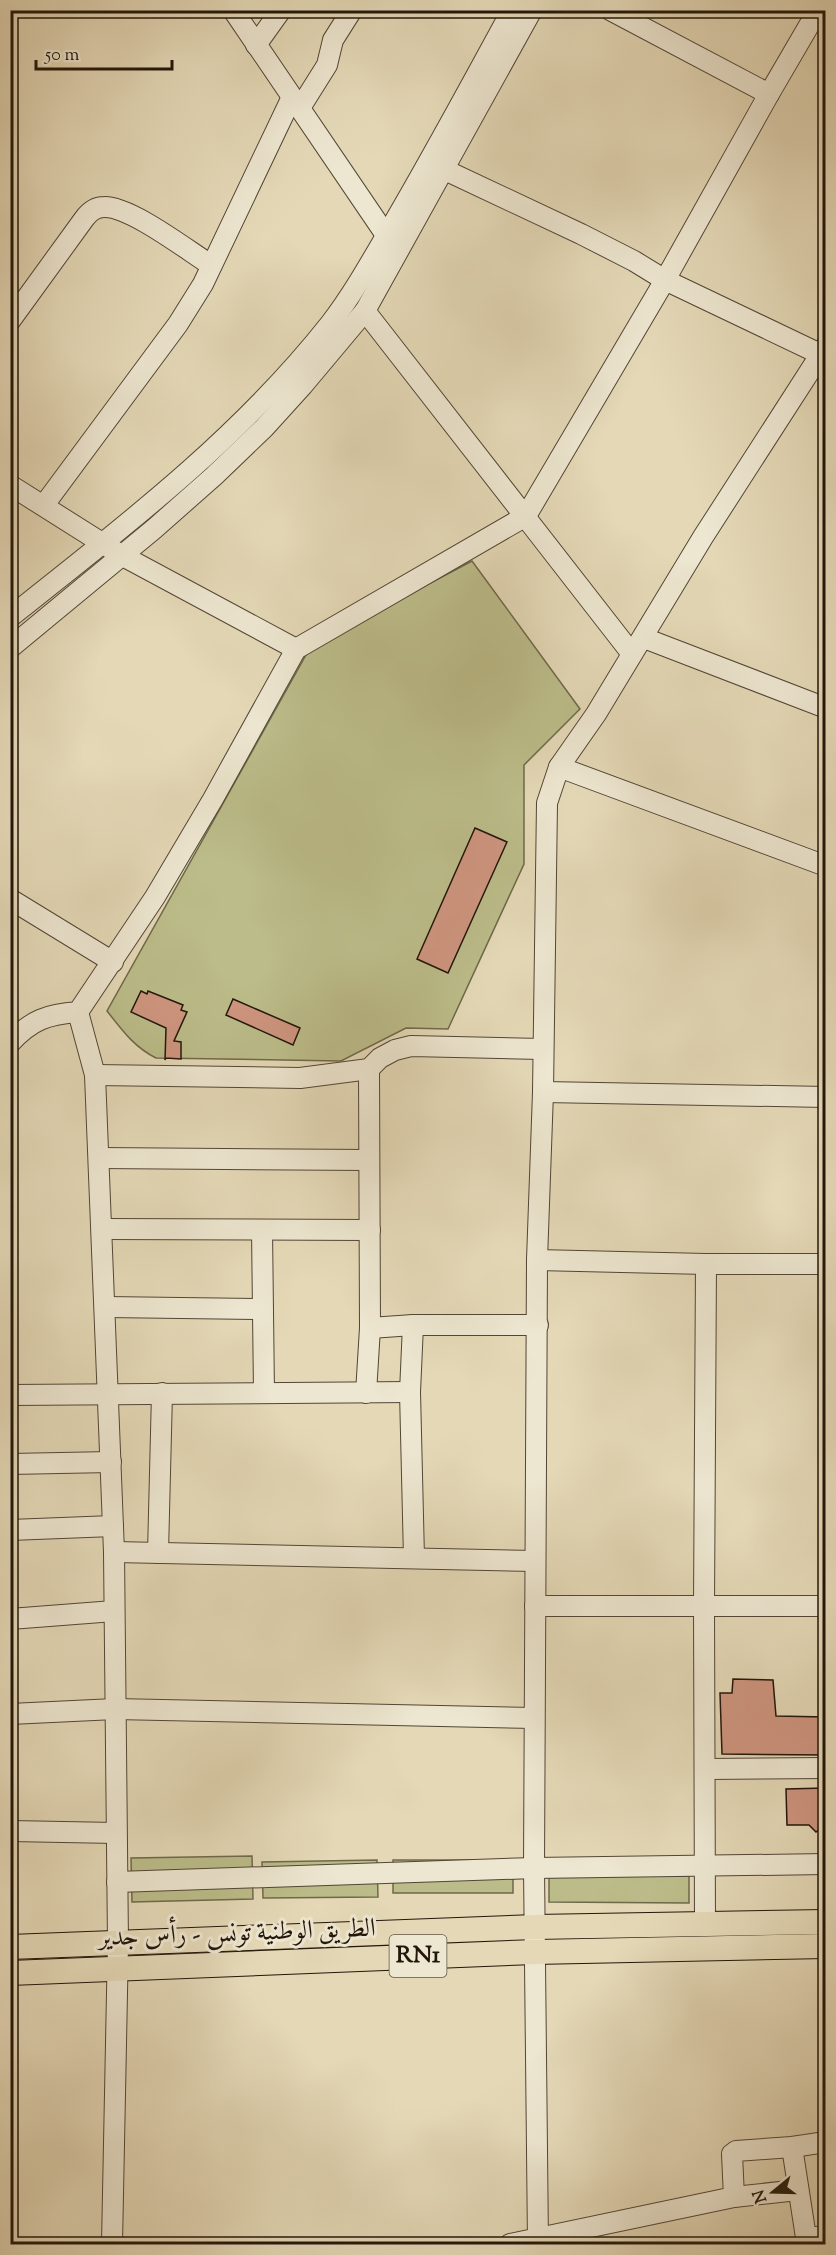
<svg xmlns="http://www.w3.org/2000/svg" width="836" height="2255" viewBox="0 0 836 2255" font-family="'Sorts Mill Goudy',Amiri,serif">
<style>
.green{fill:#bbbc89;stroke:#6e694a;stroke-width:1.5}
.building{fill:#ce957f;stroke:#22160b;stroke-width:1.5}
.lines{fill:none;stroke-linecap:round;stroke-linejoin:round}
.minor-casing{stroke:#524636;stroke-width:22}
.major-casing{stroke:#22160b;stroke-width:26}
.minor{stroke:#ede6d0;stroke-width:20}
.major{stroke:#e4d8b6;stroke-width:24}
.labels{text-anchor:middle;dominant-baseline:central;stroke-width:6;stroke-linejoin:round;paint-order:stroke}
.shield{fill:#ede6d0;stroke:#5f5446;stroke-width:1.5}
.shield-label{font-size:24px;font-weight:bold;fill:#22160b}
.street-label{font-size:26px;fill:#22160b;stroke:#ede6d0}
</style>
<rect width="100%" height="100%" fill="#e4d8b6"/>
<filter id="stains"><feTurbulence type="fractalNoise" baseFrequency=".00333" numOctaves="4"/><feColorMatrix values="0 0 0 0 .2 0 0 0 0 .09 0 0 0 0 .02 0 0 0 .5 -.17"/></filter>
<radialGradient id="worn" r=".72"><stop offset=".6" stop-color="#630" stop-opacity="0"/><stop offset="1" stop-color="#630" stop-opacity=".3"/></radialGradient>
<g class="green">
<path d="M472 561 580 709 524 765V864L448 1029 406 1028 341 1061 156 1058C134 1047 122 1030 107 1011L311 646Z"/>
<path d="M252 1856 253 1899 132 1902 131 1858Z"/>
<path d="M377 1860 378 1897 263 1898 262 1862Z"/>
<rect x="393" y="1860" width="120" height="33"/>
<path d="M549 1875 689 1876V1903L549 1902Z"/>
</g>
<g class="building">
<path d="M475 828 507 842 448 973 417 959Z"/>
<path d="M141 991 147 994 148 991 183 1005 181 1010 187 1012 174 1041 181 1042V1059L166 1058 165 1060 166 1028 131 1012Z"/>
<path d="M233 999 300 1028 293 1045 226 1015Z"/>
<path d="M733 1679 773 1680 776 1716 825 1717V1755L722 1754 720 1693H732Z"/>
<path d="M825 1788V1825L816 1832 809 1825H787L786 1789Z"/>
</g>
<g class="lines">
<g class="minor-casing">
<g id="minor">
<path d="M233 10 392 244"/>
<path d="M610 10 769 94"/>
<path d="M10 12 11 10"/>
<path d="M256 45 281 10"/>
<path d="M300 108 327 65 333 40 352 10"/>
<path d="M445 170 581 234 634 261 665 280 820 354"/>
<path d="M365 311 632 654"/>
<path d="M10 321 84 219C89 212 95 207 104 207 130 206 187 250 211 265"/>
<path d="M10 485 121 555 296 649"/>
<path d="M44 505 178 324 203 284 292 97"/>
<path d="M10 617C124 527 240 438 330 324 354 293 373 258 393 224 434 154 473 82 512 10"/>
<path d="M644 638 826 708"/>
<path d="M10 648 154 529 214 476 264 428 303 385 365 311 532 10"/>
<path d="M559 767 826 866"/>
<path d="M10 899 113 962"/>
<path d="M78 1012 95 1075 114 1552 118 1943 112 2244"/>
<path d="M10 1043C31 1020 48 1014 78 1012L155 897 213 799 296 649 526 516 665 280 769 94 818 10"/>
<path d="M95 1075 300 1078 369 1069 380 1058 395 1050 411 1046 542 1049"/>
<path d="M543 1092 826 1097"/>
<path d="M99 1158 369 1160"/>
<path d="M103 1229 370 1230"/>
<path d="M262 1230 264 1393"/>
<path d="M537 1260 706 1264H826"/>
<path d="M106 1307 263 1309"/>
<path d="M413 1325 410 1392 414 1558"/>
<path d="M370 1328 413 1325H538"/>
<path d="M366 1393 370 1328 369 1069"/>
<path d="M10 1395 410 1392"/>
<path d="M10 1464 111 1462"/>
<path d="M10 1530 113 1526"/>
<path d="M114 1552 535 1561"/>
<path d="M158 1553 162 1393"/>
<path d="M535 1606H826"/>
<path d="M10 1619 114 1611"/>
<path d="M10 1714 115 1709 534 1718"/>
<path d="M706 1769 826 1768"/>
<path d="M10 1831 116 1833"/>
<path d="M117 1882 534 1868 826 1864"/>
<path d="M705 1925 704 1606 706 1264"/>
<path d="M792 2147 807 2244"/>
<path d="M734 2197 732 2154 736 2151 792 2147 826 2142"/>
<path d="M806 2238 826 2236"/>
<path d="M510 2244 734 2197 798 2190"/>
<path d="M538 2244 534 1868 537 1260 543 1092 547 803 559 767 596 714 703 537 826 346"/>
</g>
</g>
<g class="major-casing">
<g id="major">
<path d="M10 1947 535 1927 826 1922"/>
<path d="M10 1973 534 1952 826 1946"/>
</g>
</g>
<use href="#minor" class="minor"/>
<use href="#major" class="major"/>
</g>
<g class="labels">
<rect class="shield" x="389.5" y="1935" width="57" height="42" rx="4.5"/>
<g class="shield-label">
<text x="418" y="1956">RN1</text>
</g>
<g class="street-label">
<text transform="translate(237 1934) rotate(-2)">الطريق الوطنية تونس - رأس جدير</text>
</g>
</g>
<rect width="836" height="2255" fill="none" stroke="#e4d8b6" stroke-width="36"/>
<rect x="12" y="12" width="812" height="2231" fill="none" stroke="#22160b" stroke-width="3"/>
<rect x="18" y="18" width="800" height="2219" fill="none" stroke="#22160b" stroke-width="1.5"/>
<g transform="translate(773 2192) rotate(251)" stroke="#ede6d0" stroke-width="4.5" paint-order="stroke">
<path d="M0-4.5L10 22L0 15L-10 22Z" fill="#22160b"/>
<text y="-9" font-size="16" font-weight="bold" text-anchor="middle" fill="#22160b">N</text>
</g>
<path d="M36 60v9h136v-9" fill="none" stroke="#22160b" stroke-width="3"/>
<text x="45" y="60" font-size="18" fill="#22160b" stroke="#ede6d0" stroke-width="4.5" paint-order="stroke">50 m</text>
<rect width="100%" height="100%" filter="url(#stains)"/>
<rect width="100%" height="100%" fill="url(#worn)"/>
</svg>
